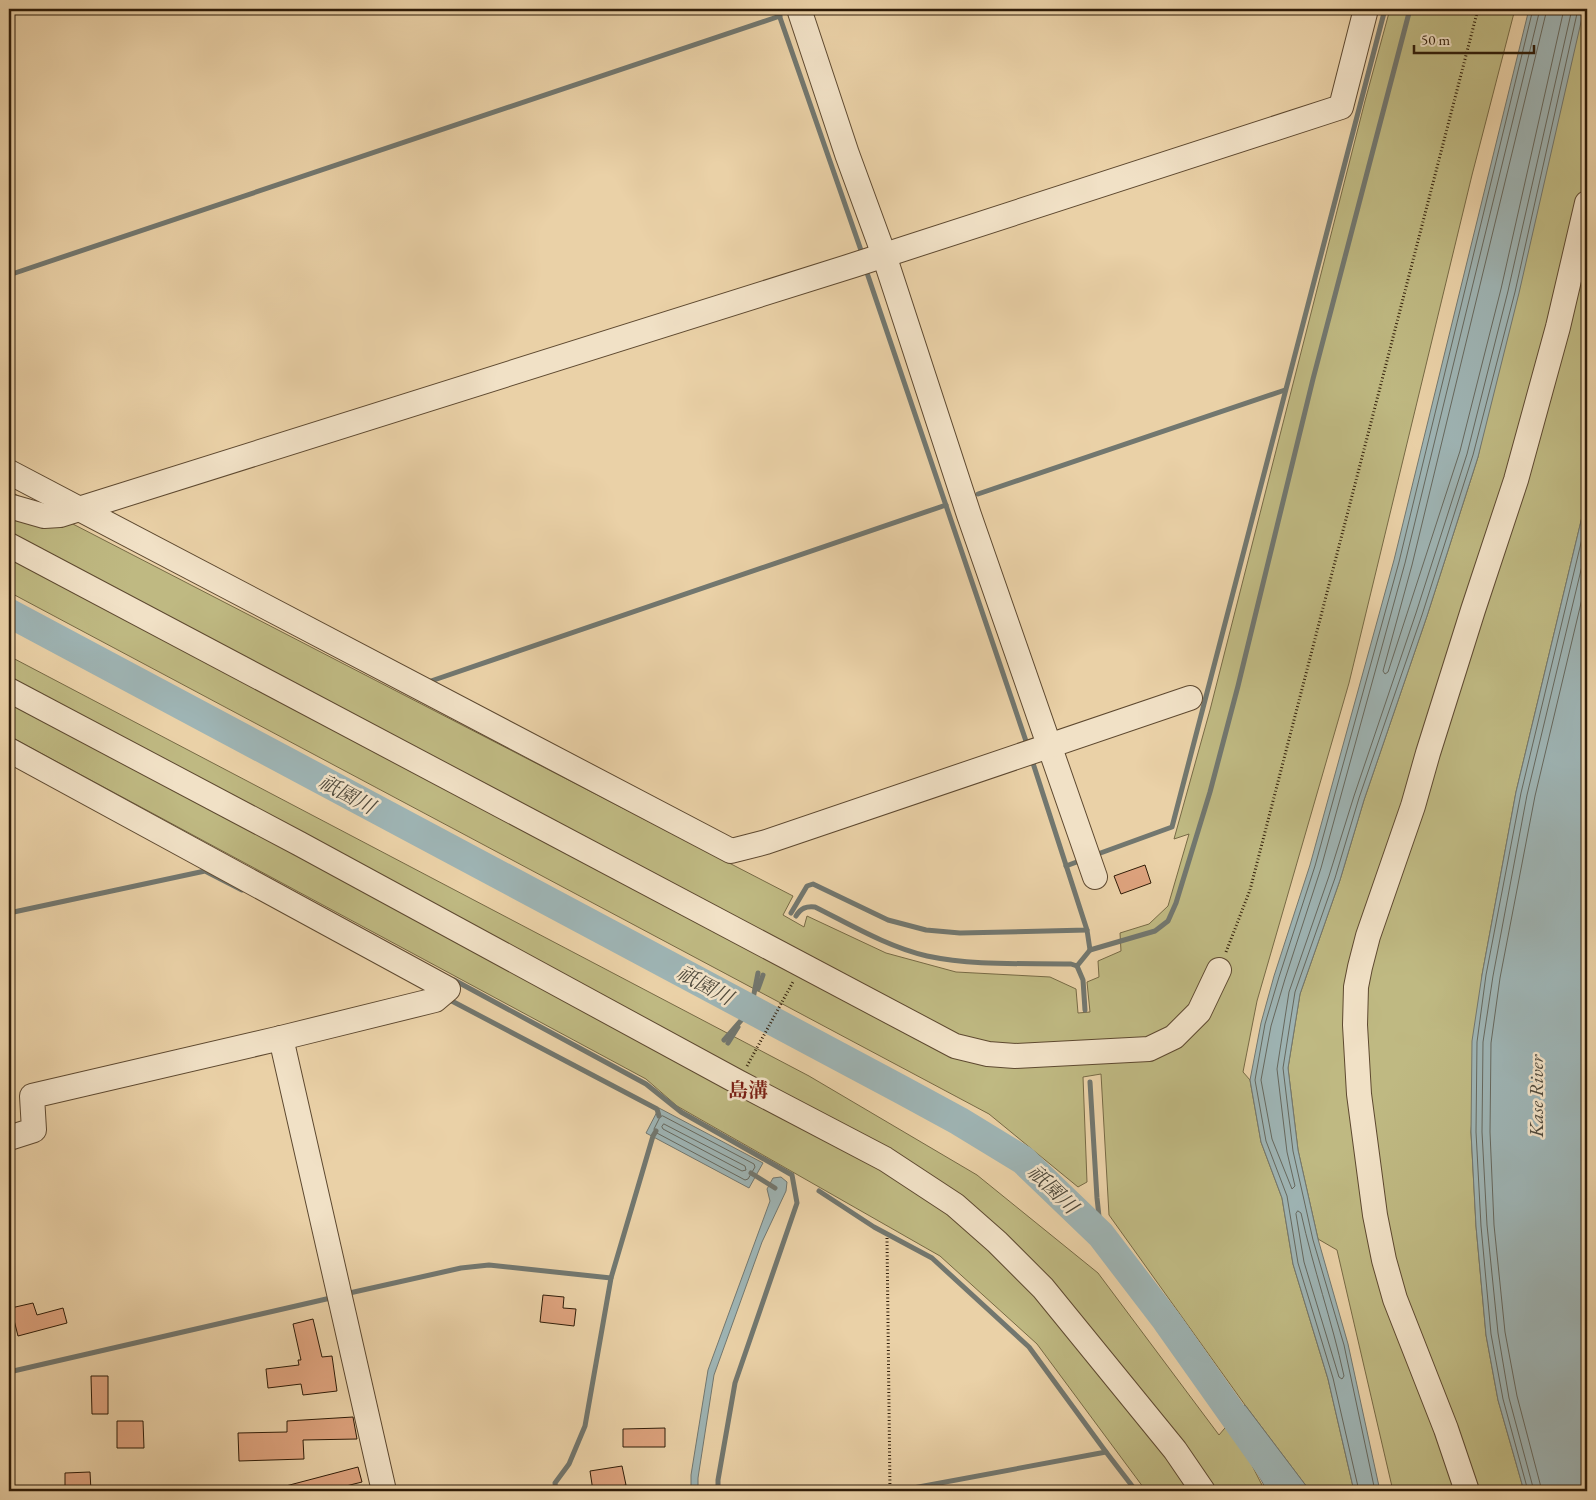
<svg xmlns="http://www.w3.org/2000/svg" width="1596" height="1500" viewBox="0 0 1596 1500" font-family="'EB Garamond','Noto Serif JP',serif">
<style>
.green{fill:#bfb982;stroke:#776a45}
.water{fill:#9eb4b4;stroke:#72776f}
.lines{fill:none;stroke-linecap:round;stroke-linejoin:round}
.shore{stroke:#66685e;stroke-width:1}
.stream{stroke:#72776f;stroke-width:5}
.river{stroke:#9eb4b4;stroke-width:29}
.building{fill:#dea37e;stroke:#2f1c08}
.minor-casing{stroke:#5e4930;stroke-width:26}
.path{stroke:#2f1c08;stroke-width:3;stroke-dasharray:1 2.5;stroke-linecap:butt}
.minor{stroke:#f1e1c6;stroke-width:24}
.labels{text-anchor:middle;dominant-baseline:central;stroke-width:5;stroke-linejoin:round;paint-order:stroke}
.water-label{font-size:20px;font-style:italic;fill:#504a3c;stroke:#f1e1c6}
.neighbourhood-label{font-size:20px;font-weight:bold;fill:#7a1f14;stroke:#f1e1c6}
</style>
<rect width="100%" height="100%" fill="#ead1a7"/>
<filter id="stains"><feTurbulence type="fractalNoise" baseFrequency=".004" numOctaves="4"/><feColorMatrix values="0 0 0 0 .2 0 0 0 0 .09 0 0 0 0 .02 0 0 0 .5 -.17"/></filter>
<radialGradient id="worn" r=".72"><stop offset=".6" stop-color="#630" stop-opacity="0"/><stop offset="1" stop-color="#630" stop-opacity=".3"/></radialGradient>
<g class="green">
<path d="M1390 9H1515L1472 175 1349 683 1257 1001 1243 1072 1250 1080 1261 1142 1282 1198 1293 1264 1328 1379 1354 1491H1310L1245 1405 1109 1215 1101 1074 1083 1077 1087 1182 1078 1187 989 1114 9 592V491L793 896 783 915 804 927 807 916 886 953 956 972 1050 977 1076 989 1078 1013 1090 1012 1087 982 1099 977 1098 961 1121 951 1120 933 1149 924 1168 906 1189 834 1174 839 1210 710 1365 101Z"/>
<path d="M1570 9H1587V496L1516 792 1482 975 1471 1132 1476 1226 1486 1335 1498 1400 1524 1491H1393L1337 1250 1318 1239 1298 1150 1288 1068 1300 994 1340 880 1364 800 1427 616 1478 457Z"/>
<path d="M9 656 809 1076 977 1175 1098 1273 1219 1435 1230 1422 1265 1491H1146L1037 1344 940 1256 677 1106 646 1079 9 736Z"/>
</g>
<g class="water">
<path d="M1529 9H1584L1519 293 1478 457 1427 616 1364 800 1340 880 1300 994 1288 1068 1298 1150 1318 1239 1348 1344 1380 1491H1354L1328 1379 1293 1264 1282 1198 1261 1142 1250 1080 1261 1023 1274 976 1310 865 1394 560Z"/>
<path d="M1587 496V1491H1524L1498 1400 1486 1335 1476 1226 1471 1132 1472 1041 1482 975 1516 792Z"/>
<path d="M659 1108 763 1163 749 1188 646 1133Z"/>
<path d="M781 1177 787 1182 786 1191 762 1242 714 1375 698 1478V1491H691V1475L708 1370 770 1201 767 1189 773 1178Z"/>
<path d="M1245 1405 1310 1491H1267L1230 1422Z"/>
</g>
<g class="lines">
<g class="shore">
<path d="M1540 9 1405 563 1321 868 1285 979 1271 1026 1261 1080 1272 1139 1292 1189 1295 1186 1287 1152 1277 1069 1289 992 1329 876 1354 796 1416 613 1467 454 1508 291 1572 9"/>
<path d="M1547 9 1412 565 1383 671 1385 674 1388 672 1460 451 1501 289 1564 9"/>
<path d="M663 1116 754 1164 755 1167 748 1179 745 1180 655 1132 654 1129 660 1117Z"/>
<path d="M664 1124 745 1166 746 1170 742 1171 663 1129 662 1127Z"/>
<path d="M1298 1211 1301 1213C1313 1268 1332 1321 1344 1376L1342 1379 1339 1377 1304 1262 1296 1214Z"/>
<path d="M1271 1491 1270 1487 1236 1423 1243 1414 1246 1415 1304 1491"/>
<path d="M1277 1491 1276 1485 1255 1445 1256 1442H1259L1296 1491"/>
<path d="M1359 1491 1333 1378 1298 1263 1287 1196 1266 1141 1255 1080 1265 1024 1279 977 1315 866 1399 562 1533 9"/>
<path d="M1375 1491 1344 1345 1313 1240 1293 1151 1283 1068 1295 992 1335 878 1359 798 1422 615 1473 455 1515 292 1578 9"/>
<path d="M1528 1491 1503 1399 1491 1334 1481 1226 1476 1132 1477 1042 1486 975 1521 793 1587 518"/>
<path d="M1534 1491 1509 1398 1498 1333 1487 1225 1482 1132 1483 1042 1493 976 1527 795 1587 545"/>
<path d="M1542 1491 1517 1396 1505 1332 1494 1225 1490 1132 1491 1043 1500 978 1535 796 1587 578"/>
</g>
<g class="stream">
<path d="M777 9 863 256"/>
<path d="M865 267 1028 747"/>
<path d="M9 275 780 16"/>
<path d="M978 494 1285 390"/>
<path d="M431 681 946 505"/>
<path d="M1095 855 1172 827 1385 9"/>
<path d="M1066 866 1082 860"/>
<path d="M9 913 205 871 242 890"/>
<path d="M791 913 807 886 813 884 888 920 926 930 960 933 1087 930 1031 757"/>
<path d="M796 916C801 908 806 906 815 907 851 925 888 947 927 956 974 966 1023 963 1071 964L1077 966"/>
<path d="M1087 930 1090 950"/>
<path d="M1077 966 1090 950 1155 931 1168 921 1176 903 1210 792 1238 686 1313 379 1410 9"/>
<path d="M1077 966 1083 980 1085 1010"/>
<path d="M454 980 646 1084 681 1112 792 1175 797 1203 735 1383 718 1480V1491"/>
<path d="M758 989 763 975"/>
<path d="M448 999 657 1109 659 1116"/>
<path d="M724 1040 751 1009 758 973"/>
<path d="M728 1043 738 1027"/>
<path d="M1090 1082 1097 1198 1101 1235"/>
<path d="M751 1173 775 1188"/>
<path d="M819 1191 874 1227 932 1258 1029 1347 1106 1452 1136 1491"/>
<path d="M345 1294 461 1268 489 1265 611 1278"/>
<path d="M9 1372 335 1297"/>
<path d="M556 1491 555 1483 569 1464 585 1426 611 1278 653 1136 656 1131"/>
<path d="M897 1491 1106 1452"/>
</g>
<path class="river" d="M9 613 902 1090 959 1121 1023 1160 1101 1235 1166 1320 1287 1491"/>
</g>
<g class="building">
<path d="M1145 865 1151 883 1121 894 1114 876Z"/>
<path d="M543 1295 564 1297 563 1308 576 1309 574 1326 540 1322Z"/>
<path d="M33 1303 37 1315 63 1308 67 1323 18 1336 11 1308Z"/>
<path d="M313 1319 322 1357 332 1356 337 1391 303 1395 301 1384 268 1388 266 1369 299 1365 298 1360H301L293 1324Z"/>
<path d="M91 1376H108V1414H92Z"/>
<path d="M353 1417 357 1439 303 1440 304 1459 239 1461 238 1433 287 1432V1421Z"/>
<path d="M117 1421H143L144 1448H117Z"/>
<path d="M665 1428V1447H623V1429Z"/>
<path d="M622 1466 626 1485 593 1491 590 1471Z"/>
<path d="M358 1467 362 1482 326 1491H283L282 1487Z"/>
<path d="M90 1472 91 1491H65V1473Z"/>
</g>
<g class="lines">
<g class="minor-casing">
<g id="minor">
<path d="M799 9 847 154 884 255 969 515 1095 877"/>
<path d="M9 472 731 851 766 842 1190 698"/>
<path d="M9 506 44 516 60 515 79 509 854 265 1341 107 1366 9"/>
<path d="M9 545 955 1046 988 1054 1015 1056 1149 1049 1174 1037 1199 1012 1219 970"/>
<path d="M9 690 300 844 738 1082 885 1159 955 1205 997 1242 1043 1288 1175 1450 1203 1491"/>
<path d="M9 750 448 989 435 1000 281 1038 32 1096 34 1130 9 1138"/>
<path d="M281 1038 384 1491"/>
<path d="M1467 1491 1446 1429 1395 1299 1384 1260 1375 1215 1359 1094 1355 1025 1356 987 1360 967 1368 936 1413 806 1428 753 1473 610 1516 480 1558 327 1587 203"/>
</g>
</g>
<g class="path">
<path d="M1226 952 1250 890 1478 9"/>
<path d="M747 1066 793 982"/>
<path d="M887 1238 890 1491"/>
</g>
<use href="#minor" class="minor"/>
</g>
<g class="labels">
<g class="water-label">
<text transform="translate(347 794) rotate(28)">祇園川</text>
<text transform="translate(705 985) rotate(28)">祇園川</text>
<text transform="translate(1536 1096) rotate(-90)">Kase River</text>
<text transform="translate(1053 1189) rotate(44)">祇園川</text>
</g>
<g class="neighbourhood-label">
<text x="748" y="1090">島溝</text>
</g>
</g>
<rect width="1596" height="1500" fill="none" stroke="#ead1a7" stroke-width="30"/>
<rect x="10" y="10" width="1576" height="1480" fill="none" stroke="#2f1c08" stroke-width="2.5"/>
<rect x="15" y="15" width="1566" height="1470" fill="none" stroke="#2f1c08"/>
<path d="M1414 45v8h120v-8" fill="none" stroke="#2f1c08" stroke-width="2.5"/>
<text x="1421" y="45" font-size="15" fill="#2f1c08" stroke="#f1e1c6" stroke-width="4" paint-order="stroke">50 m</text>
<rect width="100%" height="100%" filter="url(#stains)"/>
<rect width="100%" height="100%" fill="url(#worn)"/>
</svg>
